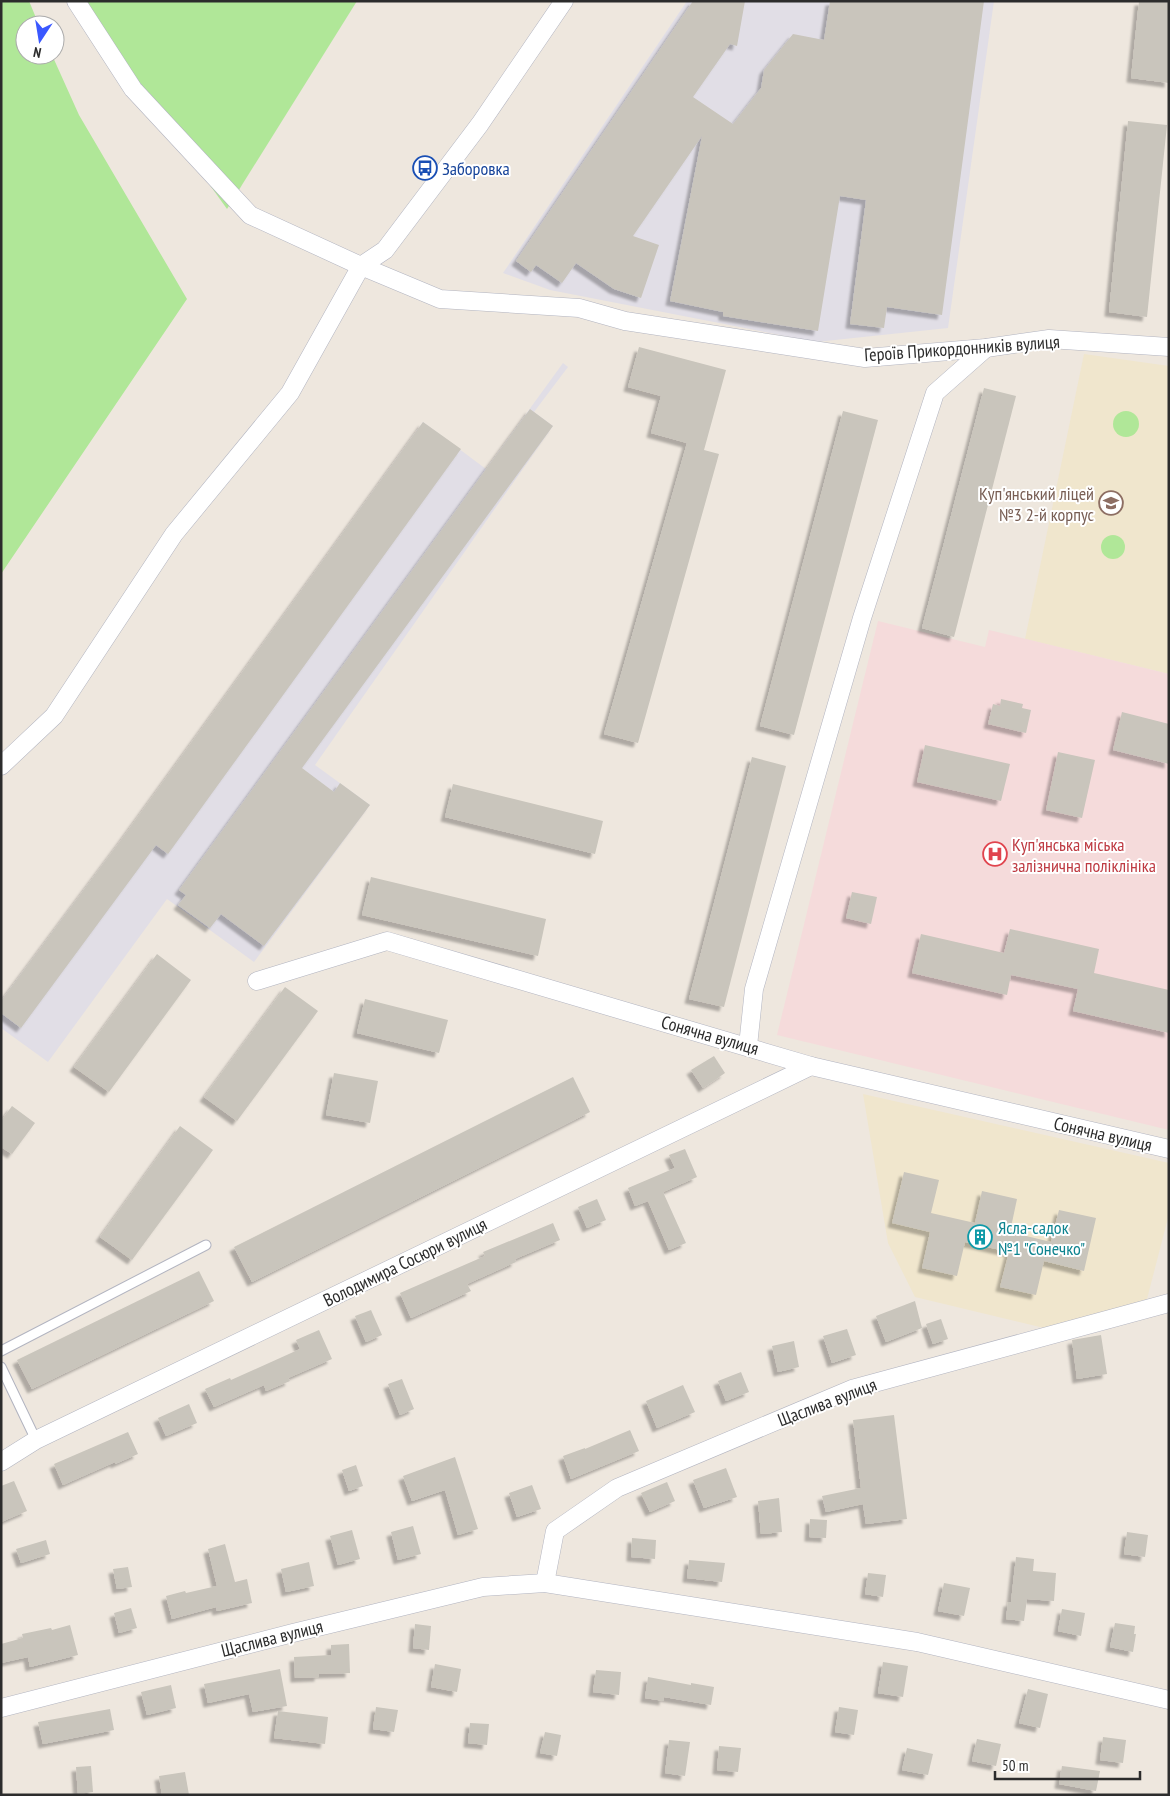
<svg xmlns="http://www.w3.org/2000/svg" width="1170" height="1796" viewBox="0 0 1170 1796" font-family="'PT Sans Narrow',sans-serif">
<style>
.industrial{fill:#e1dee6}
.education{fill:#f0e6cd}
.medical{fill:#f5dbdb}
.green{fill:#b0e798}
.building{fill:#c9c5bc;filter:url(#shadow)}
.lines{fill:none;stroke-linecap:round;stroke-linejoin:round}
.lane-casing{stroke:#b2b4c0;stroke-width:11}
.street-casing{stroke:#b2b4c0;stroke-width:19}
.lane{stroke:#fff;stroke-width:9}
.street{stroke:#fff;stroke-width:18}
.labels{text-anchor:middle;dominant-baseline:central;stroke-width:4;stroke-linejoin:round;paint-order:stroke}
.transit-label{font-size:18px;fill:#164399;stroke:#fff;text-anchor:start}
.street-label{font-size:18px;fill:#2c2c2c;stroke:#fff}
.education-label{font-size:18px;fill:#785e54;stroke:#fff;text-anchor:end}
.health-label{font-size:18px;fill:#be3a42;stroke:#fff;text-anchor:start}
.culture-label{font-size:18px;fill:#0d838f;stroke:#fff;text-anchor:start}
</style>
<defs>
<filter id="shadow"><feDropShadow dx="-4.5" dy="4.5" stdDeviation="1" flood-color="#0004"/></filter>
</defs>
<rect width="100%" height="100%" fill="#eee7de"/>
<g class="industrial">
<path d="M687 1H994L948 328 816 342 550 290 503 273Z"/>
<path d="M563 363 568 367 534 412 553 426 315 765 370 805 254 962 167 899 48 1062 1 1028V1001L131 827 423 422 486 469Z"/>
</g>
<g class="education">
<path d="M1084 354 1169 366V674L1025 639Z"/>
<path d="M863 1094 1169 1163V1214L1147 1299 1061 1332 915 1297 888 1243Z"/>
</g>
<path class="medical" d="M878 621 985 647 989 630 1169 674V1130L777 1035Z"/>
<g class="green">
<path d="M1 1H29L39 25H25V55H52L79 115 187 299 1 574Z"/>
<path d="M78 1H357L227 209Z"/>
<circle cx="1126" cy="424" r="13"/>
<circle cx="1113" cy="547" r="12"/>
</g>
<g class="building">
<path d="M693 1H745L737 46 730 44 693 97 733 124 761 88 764 70 793 34 824 40 830 1H984L942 315 887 307 884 328 850 324 866 200 840 196 818 331 723 316V312L670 301 702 136 633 236 659 245 641 298 614 289 576 263 562 283 536 265 531 272 516 261Z"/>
<path d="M1139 1H1169V83L1131 78Z"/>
<path d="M1128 121 1167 125 1147 317 1109 312Z"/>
<path d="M639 347 726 370 704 450 719 454 638 743 604 734 687 443 651 433 661 396 628 387Z"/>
<path d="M984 388 1016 396 954 637 922 628Z"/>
<path d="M530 409 553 426 302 768 334 792 340 783 370 805 264 946 221 914 210 928 178 905 186 895 179 890Z"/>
<path d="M843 411 878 420 794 735 760 726Z"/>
<path d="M423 422 461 449 168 854 156 845 21 1028 1 1013V1001L121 840Z"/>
<path d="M1001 699 1023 704 1022 708 1031 710 1026 733 988 724 993 704 1000 706Z"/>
<path d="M1122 712 1169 724V764L1113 750Z"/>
<path d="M925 745 1010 764 1001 801 917 782Z"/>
<path d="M1058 752 1095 760 1082 818 1046 810Z"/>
<path d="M752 757 786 766 724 1007 689 999Z"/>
<path d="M453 784 603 821 595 854 445 817Z"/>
<path d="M371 877 546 919 538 956 362 915Z"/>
<path d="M852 892 877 897 871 924 846 918Z"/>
<path d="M1010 929 1099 949 1094 973 1169 990V1033L1073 1011 1078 989 1011 975 1007 995 912 973 921 934 1004 953Z"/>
<path d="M157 954 191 980 109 1092 74 1067Z"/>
<path d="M285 987 318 1011 237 1121 204 1097Z"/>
<path d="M365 999 448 1020 439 1053 357 1033Z"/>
<path d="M714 1056 725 1073 703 1088 691 1070Z"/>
<path d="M334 1073 378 1081 370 1123 326 1115Z"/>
<path d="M573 1077 590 1112 252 1282 234 1247Z"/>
<path d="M12 1106 35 1123 12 1154 1 1147V1121Z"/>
<path d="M180 1126 213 1150 132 1260 100 1237Z"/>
<path d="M685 1149 697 1177 663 1192 686 1243 669 1250 648 1201 635 1206 628 1188 675 1168 669 1155Z"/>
<path d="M904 1172 939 1180 931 1213 975 1223 982 1191 1017 1199 1010 1232 1051 1242 1059 1210 1096 1218 1084 1271 1044 1261 1036 1295 1000 1287 1009 1252 965 1242 957 1276 922 1268 930 1232 892 1223Z"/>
<path d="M597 1199 606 1220 587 1228 578 1207Z"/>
<path d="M553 1223 560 1240 515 1259 516 1262 467 1284 471 1291 411 1318 400 1293 485 1256 483 1252Z"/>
<path d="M199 1271 214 1301 32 1389 17 1360Z"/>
<path d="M915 1301 922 1328 886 1342 876 1316Z"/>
<path d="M371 1310 382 1335 366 1342 355 1316Z"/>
<path d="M941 1319 948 1339 933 1344 926 1324Z"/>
<path d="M847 1329 856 1355 832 1363 823 1336Z"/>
<path d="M319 1330 332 1359 288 1378 290 1381 266 1391 264 1385 214 1407 205 1389 230 1378 231 1380 300 1349 296 1340Z"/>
<path d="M1101 1335 1107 1374 1077 1379 1072 1340Z"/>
<path d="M794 1341 799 1367 778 1372 772 1346Z"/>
<path d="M741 1372 749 1392 726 1401 718 1381Z"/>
<path d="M402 1379 414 1409 400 1415 388 1384Z"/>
<path d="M683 1385 695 1412 657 1428 646 1401Z"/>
<path d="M189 1404 197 1423 166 1436 158 1418Z"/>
<path d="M894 1415 907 1519 866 1524 863 1504 826 1512 822 1496 861 1488 853 1420Z"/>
<path d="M630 1430 639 1451 571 1479 563 1456 585 1448V1449Z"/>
<path d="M128 1432 138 1454 115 1464V1462L63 1485 54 1464Z"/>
<path d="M455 1457 478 1529 458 1535 445 1490 412 1501 403 1476Z"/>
<path d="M356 1465 363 1486 349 1491 342 1470Z"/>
<path d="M726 1468 737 1497 704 1508 693 1480Z"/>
<path d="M14 1481 27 1511 1 1522V1486Z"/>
<path d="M667 1482 675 1501 650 1512 641 1493Z"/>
<path d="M532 1485 541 1509 517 1517 509 1493Z"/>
<path d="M779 1498 782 1532 761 1534 758 1501Z"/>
<path d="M810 1519 827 1520 826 1538 809 1537Z"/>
<path d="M413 1526 421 1554 398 1560 391 1532Z"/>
<path d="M352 1530 360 1559 338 1565 330 1536Z"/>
<path d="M1127 1532 1148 1535 1145 1557 1124 1554Z"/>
<path d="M632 1538 656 1540 655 1559 631 1557Z"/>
<path d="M46 1540 50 1554 21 1563 16 1549Z"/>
<path d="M225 1544 235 1582 247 1579 252 1603 217 1611 216 1607 172 1619 166 1596 185 1591 186 1593 217 1586 208 1549Z"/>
<path d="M1016 1557 1034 1559 1033 1571 1056 1573 1054 1601 1027 1599 1024 1621 1006 1619 1008 1602H1011Z"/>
<path d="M689 1560 725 1563 722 1582 687 1578Z"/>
<path d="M309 1562 314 1586 286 1592 281 1569Z"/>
<path d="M128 1567 132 1587 117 1589 113 1569Z"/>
<path d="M868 1573 886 1575 883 1597 865 1594Z"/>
<path d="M944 1583 970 1588 964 1616 938 1611Z"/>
<path d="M131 1608 137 1628 119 1633 114 1613Z"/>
<path d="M1062 1609 1085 1613 1081 1636 1058 1631Z"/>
<path d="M1115 1623 1135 1626 1134 1634H1136L1133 1652 1110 1647Z"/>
<path d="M415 1624 431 1626 429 1650 413 1648Z"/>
<path d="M70 1625 78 1655 30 1667 28 1657 1 1663V1644L23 1638 22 1634 51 1628 52 1630Z"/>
<path d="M349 1644 350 1673 319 1674V1677L295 1678 294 1657 331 1655V1645Z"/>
<path d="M883 1662 908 1666 903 1697 878 1693Z"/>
<path d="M435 1664 461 1669 457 1692 431 1687Z"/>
<path d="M280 1669 287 1706 253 1712 249 1694 208 1703 204 1684Z"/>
<path d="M596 1670 621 1672 619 1695 593 1692Z"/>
<path d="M648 1677 691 1685V1683L714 1687 711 1705 664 1697V1701L645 1698Z"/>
<path d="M171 1685 176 1708 147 1715 141 1692Z"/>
<path d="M1028 1689 1048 1694 1040 1728 1019 1723Z"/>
<path d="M376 1707 398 1710 394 1732 373 1729Z"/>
<path d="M839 1707 858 1710 854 1735 835 1732Z"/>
<path d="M110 1709 114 1730 43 1744 38 1722Z"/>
<path d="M278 1711 328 1717 325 1744 274 1738Z"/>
<path d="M470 1723 489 1724 487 1745 468 1743Z"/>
<path d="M545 1732 561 1735 557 1756 540 1753Z"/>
<path d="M1103 1737 1126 1740 1123 1763 1100 1760Z"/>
<path d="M977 1739 1001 1744 996 1766 972 1761Z"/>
<path d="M669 1740 690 1742 685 1776 665 1773Z"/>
<path d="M719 1746 741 1748 738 1772 717 1770Z"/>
<path d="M907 1748 933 1754 928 1775 902 1770Z"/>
<path d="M91 1766 93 1792 78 1794 76 1767Z"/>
<path d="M1062 1766 1100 1771 1096 1791 1059 1784Z"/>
<path d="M185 1772 189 1795H162L159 1776Z"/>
</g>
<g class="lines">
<g class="lane-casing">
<g id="lane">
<path d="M1 1351 206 1245"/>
<path d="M1 1367 36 1440"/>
</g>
</g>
<g class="street-casing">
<g id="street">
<path d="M76 1 133 89 250 215 361 266 385 250 480 124 564 1"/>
<path d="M1 766 54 716 174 534 290 393 361 266 440 299 579 308 625 321 865 358 986 348 1049 339 1169 347"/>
<path d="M257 981 387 941 811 1066 1169 1149"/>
<path d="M748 1046 754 989 862 618 935 393 986 348"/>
<path d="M1 1462 36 1440 811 1066"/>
<path d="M545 1583 555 1531 617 1488 852 1389 1169 1303"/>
<path d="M1 1708 293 1633 483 1587 545 1583 917 1642 1169 1700"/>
</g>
</g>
<use href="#lane" class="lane"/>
<use href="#street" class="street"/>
</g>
<defs>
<g id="bus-ring" transform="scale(1.25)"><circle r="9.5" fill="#fff" stroke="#1a4fb4" stroke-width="1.5"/><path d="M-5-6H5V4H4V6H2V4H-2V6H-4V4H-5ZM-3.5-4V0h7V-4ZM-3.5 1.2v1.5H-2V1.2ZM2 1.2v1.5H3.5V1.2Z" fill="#1a4fb4"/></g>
<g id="school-ring" transform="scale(1.25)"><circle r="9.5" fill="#fff" stroke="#8d6e63" stroke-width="1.5"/><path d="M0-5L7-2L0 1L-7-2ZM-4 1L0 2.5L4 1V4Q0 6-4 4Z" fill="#8d6e63"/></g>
<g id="hospital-ring" transform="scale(1.25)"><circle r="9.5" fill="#fff" stroke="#e0444e" stroke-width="1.5"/><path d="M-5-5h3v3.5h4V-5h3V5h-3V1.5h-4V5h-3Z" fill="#e0444e"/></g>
<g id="building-ring" transform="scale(1.25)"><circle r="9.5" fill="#fff" stroke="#0f9aa8" stroke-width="1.5"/><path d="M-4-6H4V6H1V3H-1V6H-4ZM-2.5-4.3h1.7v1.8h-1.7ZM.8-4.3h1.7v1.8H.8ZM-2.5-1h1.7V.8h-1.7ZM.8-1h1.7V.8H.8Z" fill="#0f9aa8"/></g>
</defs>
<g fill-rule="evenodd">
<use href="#bus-ring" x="425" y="168"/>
<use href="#school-ring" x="1111" y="503"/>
<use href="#hospital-ring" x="995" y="854"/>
<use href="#building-ring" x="980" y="1237"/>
</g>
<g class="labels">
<g class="transit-label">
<text x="442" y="168">Заборовка</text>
</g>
<g class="street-label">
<text transform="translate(962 348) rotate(-4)">Героїв Прикордонників вулиця</text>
<text transform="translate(710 1035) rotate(16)">Сонячна вулиця</text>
<text transform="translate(1103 1134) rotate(13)">Сонячна вулиця</text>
<text transform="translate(405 1262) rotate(-26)">Володимира Сосюри вулиця</text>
<text transform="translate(827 1402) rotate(-21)">Щаслива вулиця</text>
<text transform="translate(272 1638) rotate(-14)">Щаслива вулиця</text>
</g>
<g class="education-label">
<text x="1094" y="493">Куп'янський ліцей<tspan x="1094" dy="21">№3 2-й корпус</tspan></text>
</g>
<g class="health-label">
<text x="1012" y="844">Куп'янська міська<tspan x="1012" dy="21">залізнична поліклініка</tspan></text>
</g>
<g class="culture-label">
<text x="998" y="1227">Ясла-садок<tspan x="998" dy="21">№1 "Сонечко"</tspan></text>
</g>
</g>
<rect width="1170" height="1796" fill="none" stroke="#2c2c2c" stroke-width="5"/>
<g transform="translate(40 40) rotate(192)"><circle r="24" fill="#ffffff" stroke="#ababab"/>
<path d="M0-4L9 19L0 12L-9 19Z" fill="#3a58ff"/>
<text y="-8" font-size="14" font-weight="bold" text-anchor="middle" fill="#2c2c2c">N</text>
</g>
<path d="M995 1771v8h145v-8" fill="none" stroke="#2c2c2c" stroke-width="2.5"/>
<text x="1002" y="1771" font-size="15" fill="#2c2c2c" stroke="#ffffff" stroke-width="4" paint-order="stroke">50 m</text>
</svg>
